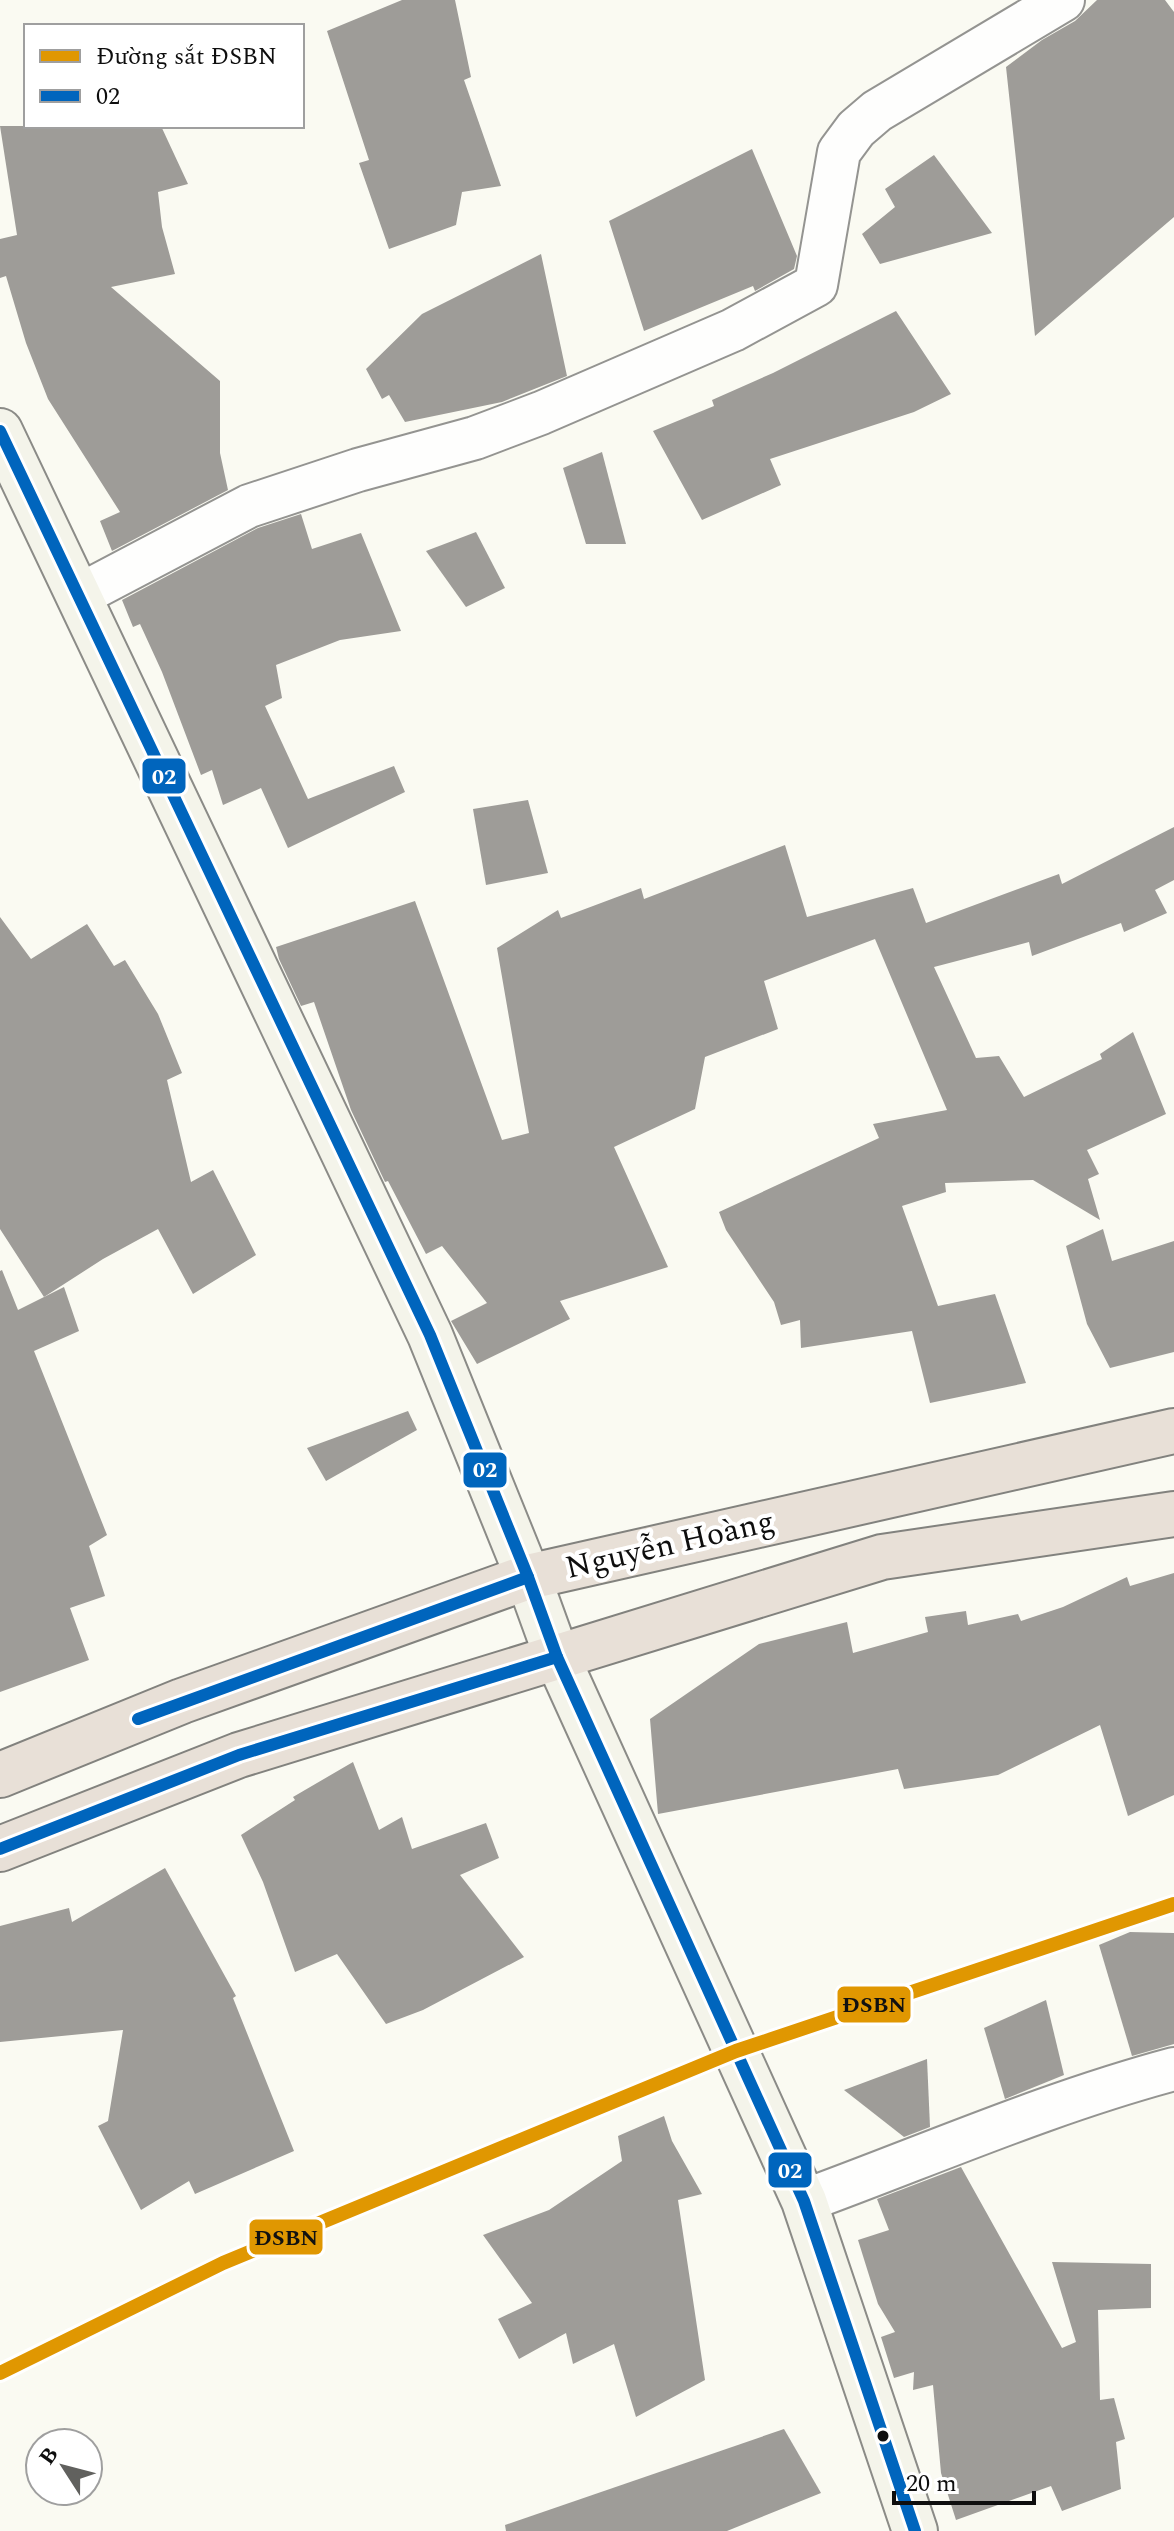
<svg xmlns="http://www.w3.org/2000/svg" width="1174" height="2531" viewBox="0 0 1174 2531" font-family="Spectral,serif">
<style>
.building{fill:#9e9c98}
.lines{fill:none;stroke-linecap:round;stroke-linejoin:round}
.street-casing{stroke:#949491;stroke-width:46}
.secondary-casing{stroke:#8b8b87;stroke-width:48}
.highway-casing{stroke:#82827e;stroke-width:48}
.street{stroke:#fefefd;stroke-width:42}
.secondary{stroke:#f4f4ea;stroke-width:44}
.highway{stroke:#e8e0d7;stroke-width:44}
.bus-1-casing{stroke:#fff;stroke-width:18}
.bus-1{stroke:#0065bd;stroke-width:12}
.rail-1-casing{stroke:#fff;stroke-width:20}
.rail-1{stroke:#e09701;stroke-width:14}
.bus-dot{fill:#0e0e0e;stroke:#fff;stroke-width:3}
.labels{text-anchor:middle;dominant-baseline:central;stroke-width:8;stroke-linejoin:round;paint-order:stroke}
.street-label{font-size:32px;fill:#0e0e0e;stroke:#fff}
.line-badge{stroke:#fff;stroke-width:3}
.badge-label{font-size:22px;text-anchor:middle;font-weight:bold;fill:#fff}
.pale-badge-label{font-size:22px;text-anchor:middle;font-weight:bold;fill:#111}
</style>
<rect width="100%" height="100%" fill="#fafaf2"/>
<g class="building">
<path d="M402 0H455L471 77 464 80 501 186 462 192 456 225 389 249 359 163 369 160 327 31Z"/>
<path d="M1097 0H1165L1174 12V217L1035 336 1006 67 1042 40 1075 21Z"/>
<path d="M0 126H161L188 184 158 192 162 227 175 274 111 287 220 381V453L228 490 112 551 100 521 120 512 48 399 26 343 6 276 0 278V239L17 235Z"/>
<path d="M752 149 797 256 794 269 755 291 753 286 644 331 609 221Z"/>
<path d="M934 155 992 233 880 264 862 234 895 207 885 189Z"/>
<path d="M541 254 567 376 502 402 405 422 389 395 382 399 366 369 422 314Z"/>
<path d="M896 311 951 394 914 412 770 459 781 485 702 520 653 431 714 406 712 400 773 373Z"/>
<path d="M602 452 626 544H586L563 468Z"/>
<path d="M301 514 312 549 361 533 401 631 340 640 276 665 282 698 265 706 308 799 394 766 405 792 288 848 261 788 223 805 212 770 201 775 162 672 140 624 133 627 122 600 258 528Z"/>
<path d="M476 532 505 588 466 607 426 551Z"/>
<path d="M528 800 548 873 486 885 473 809Z"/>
<path d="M1174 827V880L1155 890 1167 913 1124 932 1121 923 1032 956 1029 942 934 967 976 1058 999 1056 1024 1097 1102 1059 1100 1054 1133 1032 1166 1114 1087 1150 1099 1174 1088 1179 1100 1220 1033 1180 945 1183 946 1192 902 1206 938 1306 995 1294 1026 1383 930 1403 912 1331 801 1348 800 1320 781 1325 774 1302 726 1230 719 1212 879 1138 873 1124 947 1110 875 939 764 981 778 1029 705 1057 695 1109 614 1147 668 1267 560 1301 570 1319 477 1364 451 1321 487 1303 442 1246 426 1254 388 1181 385 1182 351 1110 314 1002 301 1006 279 959 276 947 415 901 502 1140 529 1133 497 948 558 910 561 918 641 888 644 899 785 845 807 917 913 888 926 923 1059 874 1062 884Z"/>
<path d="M0 917 31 959 87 924 114 966 125 960 158 1014 182 1073 167 1080 191 1182 213 1170 256 1255 193 1294 158 1229 103 1259 44 1297 0 1229Z"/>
<path d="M1103 1229 1112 1261 1174 1241V1352L1110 1368 1087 1324 1066 1246Z"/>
<path d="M2 1270 18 1310 64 1287 79 1331 34 1351 107 1535 89 1546 105 1596 70 1608 89 1660 0 1692V1271Z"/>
<path d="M408 1411 417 1430 326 1481 307 1448Z"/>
<path d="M1174 1573V1795L1128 1816 1100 1725 998 1775 904 1789 898 1769 658 1814 650 1719 759 1644 847 1622 853 1653 928 1632 925 1617 966 1611 968 1625 1018 1614 1021 1621 1063 1607 1127 1577 1130 1586Z"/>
<path d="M353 1762 379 1830 402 1817 412 1849 486 1823 499 1858 460 1875 524 1957 423 2010 386 2024 337 1954 295 1972 263 1882 241 1835 295 1800 293 1797Z"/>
<path d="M165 1868 236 1996 233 1998 294 2151 195 2194 189 2181 141 2210 98 2126 108 2121 123 2030 0 2042V1926L69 1908 72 1922Z"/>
<path d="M1130 1932 1174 1933V2044L1132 2056 1099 1945Z"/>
<path d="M1046 2000 1064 2075 1005 2099 984 2028Z"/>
<path d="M927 2059 930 2127 904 2137 844 2090Z"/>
<path d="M664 2116 672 2141 702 2194 678 2200 705 2380 636 2417 614 2344 573 2364 566 2333 519 2359 498 2319 532 2303 483 2235 549 2210 622 2161 618 2136Z"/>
<path d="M961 2167 1062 2348 1076 2342 1052 2262 1151 2264V2308L1098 2310 1100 2400 1114 2398 1125 2439 1116 2442 1121 2489 1062 2511 1051 2486 956 2520 941 2473 933 2385 913 2390 914 2372 894 2378 881 2337 895 2332 878 2304 858 2240 889 2230 877 2199Z"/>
<path d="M784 2429 821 2493 727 2531H506L505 2525Z"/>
</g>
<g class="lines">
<g class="street-casing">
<g id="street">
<path d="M78 596 249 506 358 470 475 438 541 413 733 330 816 285 839 152 856 129 877 111 1063 0"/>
<path d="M804 2201C927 2156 1047 2103 1174 2069"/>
</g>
</g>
<g class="secondary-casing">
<path id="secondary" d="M0 431 430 1335 528 1577 557 1657 804 2201 915 2531"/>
</g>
<g class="highway-casing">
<g id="highway">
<path d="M0 1775 182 1701 528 1577 1174 1431"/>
<path d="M0 1849 239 1755 882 1557 1174 1514"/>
</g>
</g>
<use href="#street" class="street"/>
<use href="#secondary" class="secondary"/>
<use href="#highway" class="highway"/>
<g class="bus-1-casing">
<g id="bus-1">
<path d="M0 431 430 1335 528 1577 557 1657 804 2201 915 2531"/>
<path d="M138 1719 528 1577"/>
<path d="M0 1849 239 1755 557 1657"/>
</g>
</g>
<use href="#bus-1" class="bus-1"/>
<g class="rail-1-casing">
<path id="rail-1" d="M0 2373 223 2263 736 2051 1174 1904"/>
</g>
<use href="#rail-1" class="rail-1"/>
</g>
<circle class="bus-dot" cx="883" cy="2436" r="7"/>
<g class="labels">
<g class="street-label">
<text transform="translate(670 1545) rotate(-13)">Nguyễn Hoàng</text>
</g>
</g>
<g class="line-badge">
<rect x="141" y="757" width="46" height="38" rx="8" fill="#0065bd"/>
<rect x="462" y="1451" width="46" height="38" rx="8" fill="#0065bd"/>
<rect x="836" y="1985" width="76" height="39" rx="8" fill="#e09701"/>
<rect x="767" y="2151" width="46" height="38" rx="8" fill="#0065bd"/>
<rect x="248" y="2218" width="76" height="38" rx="8" fill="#e09701"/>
</g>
<g class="badge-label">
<text x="164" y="784">02</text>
<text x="485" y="1477">02</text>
<text x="790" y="2178">02</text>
</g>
<g class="pale-badge-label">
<text x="874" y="2012">ĐSBN</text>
<text x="286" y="2245">ĐSBN</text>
</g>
<rect x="24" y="24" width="280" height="104" fill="#ffffff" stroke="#9f9f9f" stroke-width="2"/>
<rect x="40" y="50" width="40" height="12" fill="#e09701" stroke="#9f9f9f" stroke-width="2"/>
<text x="96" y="64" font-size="24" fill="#0e0e0e">Đường sắt ĐSBN</text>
<rect x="40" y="90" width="40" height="12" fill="#0065bd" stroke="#9f9f9f" stroke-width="2"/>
<text x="96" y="104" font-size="24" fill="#0e0e0e">02</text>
<g transform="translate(64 2467) rotate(306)"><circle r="38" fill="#ffffff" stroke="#9f9f9f" stroke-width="2"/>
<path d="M0-6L14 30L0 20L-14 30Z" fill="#61615e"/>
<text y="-12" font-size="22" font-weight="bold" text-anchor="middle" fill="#0e0e0e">B</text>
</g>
<path d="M894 2491v12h140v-12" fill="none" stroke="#0e0e0e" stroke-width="4"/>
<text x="906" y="2491" font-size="24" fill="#0e0e0e" stroke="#ffffff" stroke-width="6" paint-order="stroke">20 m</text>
</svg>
